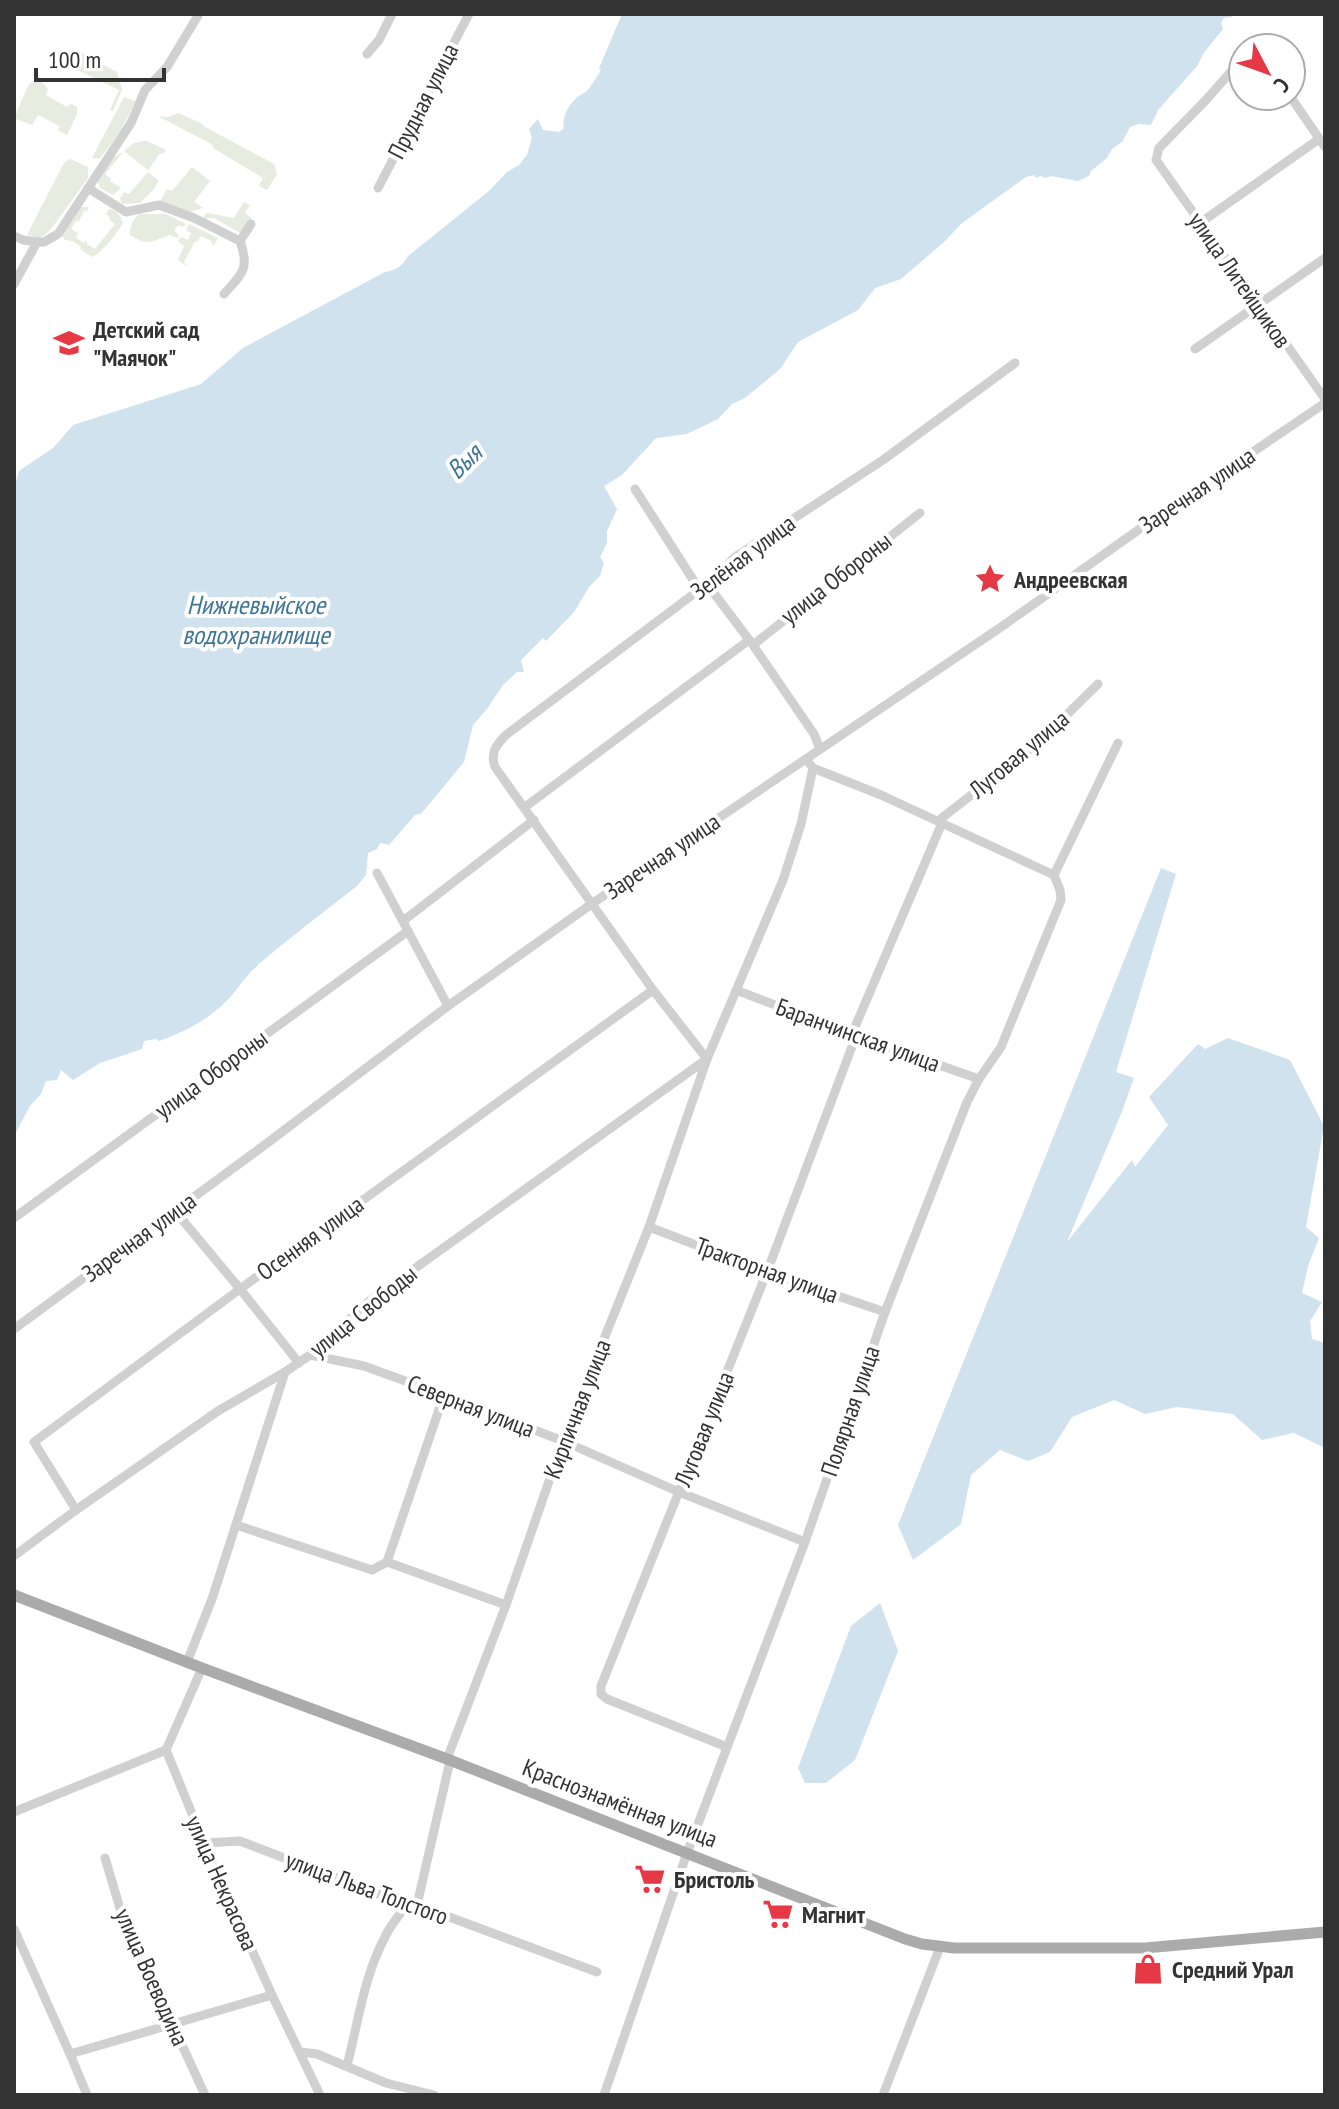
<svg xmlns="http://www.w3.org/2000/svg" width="1339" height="2109" viewBox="0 0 1339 2109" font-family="'PT Sans Narrow',sans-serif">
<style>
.green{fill:#e6ecdf}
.water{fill:#cfe2ee}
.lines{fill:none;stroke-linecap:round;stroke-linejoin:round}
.minor{stroke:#d0d0d0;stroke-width:9}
.major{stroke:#ababab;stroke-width:11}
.labels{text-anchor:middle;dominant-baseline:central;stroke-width:8;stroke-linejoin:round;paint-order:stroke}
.street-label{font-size:24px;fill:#333;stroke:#fff}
.poi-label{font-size:24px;font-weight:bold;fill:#333;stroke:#fff;text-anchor:start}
.water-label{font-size:26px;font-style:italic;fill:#3f7597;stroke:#fff}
</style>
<rect width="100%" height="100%" fill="#fff"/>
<g class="green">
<path d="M69 50 75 54 79 52 117 72 122 90 113 111 110 110 119 90 61 62 66 52Z"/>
<path d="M33 81 42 82 48 89 46 95 67 107 71 104 77 107V114L67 135 58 130 60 126 38 115 32 125 16 119 15 116 28 86Z"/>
<path d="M124 97 135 101C126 123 115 141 99 159L92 158Z"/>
<path d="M178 113 201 123 205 127 274 164 277 174 267 190 259 186 263 178 213 148V145L158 116 169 117Z"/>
<path d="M143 141H147L166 150 163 154 160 153 148 170 124 151 134 143Z"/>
<path d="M124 151 105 174 111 179 110 181 121 188 113 195 100 188 97 179 114 157Z"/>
<path d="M70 159 88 167V178L51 229 45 235 39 238 27 235 64 163Z"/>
<path d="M192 167 210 181 194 202 203 208 186 213 160 202 167 189 172 191Z"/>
<path d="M148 172 159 181 153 190 140 203 122 204 120 198 124 192 129 194Z"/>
<path d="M244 202 250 205 245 213 252 218 242 234 214 218 204 219 203 217 207 213 234 218Z"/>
<path d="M80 207H89L87 211H84L79 221H76L71 229 78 233 76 238 84 243 86 240 87 244 95 249 115 224 109 219 110 217 106 214 109 209C117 210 121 216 123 223 115 235 105 250 92 257L80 249 81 247 73 241 65 240 62 236Z"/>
<path d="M140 214H166L186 224 183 227 178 225 174 231 179 235 177 238 169 235C151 242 147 246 130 235 129 228 134 217 140 214Z"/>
<path d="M189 224 218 238 214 246 211 243 212 241 201 236 197 242 195 241 184 262 188 267 178 260 184 246 178 241 181 237 188 240 191 233 186 230Z"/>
</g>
<g class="water">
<path d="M622 14H1234L1232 17 1224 18 1221 22 1223 29 1203 54 1198 65 1158 110 1151 125 1139 124 1130 127 1122 142 1112 149 1107 158 1091 171 1089 176 1078 181 1051 176 1045 178 1041 176 1035 178V175L1026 177 962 223 943 243 901 279 875 288 858 310 798 342 780 369 745 398 732 404 718 419 687 434 656 438 622 475 604 486 617 509 607 531V543L600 557 604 563 600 576 589 587 574 612 546 641 543 638 521 660 524 672H517L503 685 487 709 473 725 464 762 421 814 415 815 389 845 380 843 377 849 368 853 366 875 357 886C325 911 292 936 260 963 249 973 241 984 232 995 212 1018 187 1031 159 1041L156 1039 144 1041 142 1049 100 1063 73 1080 61 1070 57 1080 46 1081 41 1094 30 1106 14 1136V489L19 471 53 448 73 425 201 384 243 348 385 272C397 270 402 266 408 256L489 191 507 172 519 165 527 155 532 138 529 129 538 119 543 130 559 132 564 128C561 117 570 102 580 95 582 94 584 93 586 92 590 88 598 75 601 70L599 68Z"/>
<path d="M1161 868 1176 874 1116 1072 1134 1078 1121 1114 1067 1242 1132 1160 1135 1167 1168 1125 1149 1097 1198 1044 1205 1049 1228 1038 1290 1060 1324 1126 1306 1227 1319 1238 1308 1266 1302 1293 1322 1302 1310 1321 1312 1339 1325 1343V1448L1294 1433 1262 1440 1233 1414 1177 1407 1145 1414 1114 1400 1072 1417 1050 1452 1028 1461 1000 1450 971 1475 961 1524 913 1560 898 1525Z"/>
<path d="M880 1603 898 1651 855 1760 826 1783H805L798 1768 851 1626Z"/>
</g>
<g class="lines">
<g class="minor">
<path d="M1253 48H1255"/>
<path d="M367 54 379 40 392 14"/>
<path d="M1243 58 1206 100 1159 148 1156 160 1325 399"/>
<path d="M1290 96 1325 147"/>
<path d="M88 188 126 212 159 205 194 218 240 241"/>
<path d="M378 188 469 14"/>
<path d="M1200 223 1319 139"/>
<path d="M14 236 23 240 37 242"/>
<path d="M14 284 37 242H44L58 234 131 123 145 90 167 67 199 14"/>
<path d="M224 294C242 274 250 269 240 241L251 224"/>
<path d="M1195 349 1325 258"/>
<path d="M635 489 699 589"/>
<path d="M707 584 753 645 814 734 820 749"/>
<path d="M753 645 920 513"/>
<path d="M813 768 881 795 1054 875"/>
<path d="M525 807 749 640"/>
<path d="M938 821 1039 742 1098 684"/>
<path d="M377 873 448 1006"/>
<path d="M403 921 534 820"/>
<path d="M736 990 856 1036 979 1079"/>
<path d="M852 1034 942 823"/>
<path d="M175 1211 240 1289 299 1363"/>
<path d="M14 1218 408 931"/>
<path d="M649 1227 767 1272 885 1312"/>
<path d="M14 1329 266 1144 448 1006 593 903 1004 625 1151 521 1325 403"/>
<path d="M310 1355 364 1366 444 1395 563 1441 679 1492 805 1542"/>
<path d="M76 1510 34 1442 240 1289 653 990"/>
<path d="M236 1525 372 1570 387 1562 506 1605"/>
<path d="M14 1556 76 1510 218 1411 285 1372 310 1355 368 1302 707 1059 653 990 495 767C490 753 496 745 506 735L707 584 735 557 883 460 1015 363"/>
<path d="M387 1562 444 1395"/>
<path d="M187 1662 212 1599 285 1372"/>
<path d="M202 1668 166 1750 204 1843 272 1995 320 2095"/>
<path d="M727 1747 607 1699 601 1694V1686L767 1272 856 1036"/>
<path d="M447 1759 506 1605 563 1441 649 1227 707 1059 783 880 801 824 813 768 806 759"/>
<path d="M14 1812 166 1750"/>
<path d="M204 1843 240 1841 407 1905H417L597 1972"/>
<path d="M105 1858 122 1915 205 2095"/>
<path d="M417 1905 450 1761"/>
<path d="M14 1929 70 2054 87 2095"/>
<path d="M300 2052 317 2054 386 2083 434 2095"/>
<path d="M70 2054 272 1995"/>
<path d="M347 2066C358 2023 364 1976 385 1937 390 1926 399 1915 407 1905"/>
<path d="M604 2095 687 1853 805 1542 885 1312 967 1102 979 1079 1001 1047 1061 900 1060 890 1054 875 1118 743"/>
<path d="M883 2095 940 1947"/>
</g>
<path class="major" d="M14 1595 202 1668 447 1759 905 1939 922 1944 954 1948H1145L1325 1932"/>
</g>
<defs>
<g id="school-bare" transform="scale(2.4)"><path d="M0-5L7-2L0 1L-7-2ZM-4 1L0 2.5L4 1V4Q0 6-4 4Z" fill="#e63946" stroke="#fff" stroke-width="2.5" paint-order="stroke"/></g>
<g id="sight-bare" transform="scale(2.4)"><path d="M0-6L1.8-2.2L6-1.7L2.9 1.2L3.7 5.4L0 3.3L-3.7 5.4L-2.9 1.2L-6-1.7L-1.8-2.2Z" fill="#e63946" stroke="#fff" stroke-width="2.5" paint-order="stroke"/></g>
<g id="supermarket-bare" transform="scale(2.4)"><path d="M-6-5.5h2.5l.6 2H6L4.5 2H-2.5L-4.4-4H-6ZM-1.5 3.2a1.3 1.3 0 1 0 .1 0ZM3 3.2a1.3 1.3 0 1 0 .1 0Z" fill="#e63946" stroke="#fff" stroke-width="2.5" paint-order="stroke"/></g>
<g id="shop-bare" transform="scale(2.4)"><path d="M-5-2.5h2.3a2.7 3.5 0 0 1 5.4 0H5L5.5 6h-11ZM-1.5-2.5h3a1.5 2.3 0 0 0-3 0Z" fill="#e63946" stroke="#fff" stroke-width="2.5" paint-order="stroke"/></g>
</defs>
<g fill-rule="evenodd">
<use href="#school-bare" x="69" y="343"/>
<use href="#sight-bare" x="990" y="579"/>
<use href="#supermarket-bare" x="650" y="1879"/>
<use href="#supermarket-bare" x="778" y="1914"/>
<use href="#shop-bare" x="1148" y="1969"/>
</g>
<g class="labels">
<g class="street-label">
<text transform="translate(423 101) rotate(-63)">Прудная улица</text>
<text transform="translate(1240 280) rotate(55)">улица Литейщиков</text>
<text transform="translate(1197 490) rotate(-34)">Заречная улица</text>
<text transform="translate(743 557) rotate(-37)">Зелёная улица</text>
<text transform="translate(836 578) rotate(-38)">улица Обороны</text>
<text transform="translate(1019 754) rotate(-40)">Луговая улица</text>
<text transform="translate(662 856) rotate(-34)">Заречная улица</text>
<text transform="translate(858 1035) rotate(20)">Баранчинская улица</text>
<text transform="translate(211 1074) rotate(-36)">улица Обороны</text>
<text transform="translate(139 1237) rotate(-36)">Заречная улица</text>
<text transform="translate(310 1238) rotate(-36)">Осенняя улица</text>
<text transform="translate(767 1270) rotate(20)">Тракторная улица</text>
<text transform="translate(363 1311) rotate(-39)">улица Свободы</text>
<text transform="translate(471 1406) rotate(21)">Северная улица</text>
<text transform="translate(577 1409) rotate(-69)">Кирпичная улица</text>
<text transform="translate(850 1411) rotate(-71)">Полярная улица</text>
<text transform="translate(704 1429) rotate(-68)">Луговая улица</text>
<text transform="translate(620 1803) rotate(21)">Краснознамённая улица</text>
<text transform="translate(222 1883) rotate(66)">улица Некрасова</text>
<text transform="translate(367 1888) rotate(20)">улица Льва Толстого</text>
<text transform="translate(152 1977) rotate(66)">улица Воеводина</text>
</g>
<g class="poi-label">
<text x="93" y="329">Детский сад<tspan x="93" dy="28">"Маячок"</tspan></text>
<text x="1014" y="579">Андреевская</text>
<text x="674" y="1879">Бристоль</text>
<text x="802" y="1914">Магнит</text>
<text x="1172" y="1969">Средний Урал</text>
</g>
<g class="water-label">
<text transform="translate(464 461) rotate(-44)">Выя</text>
<text x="256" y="604">Нижневыйское<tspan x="256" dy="30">водохранилище</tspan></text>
</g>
</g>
<rect width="1339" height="2109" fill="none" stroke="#333333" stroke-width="32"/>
<g transform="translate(1267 72) rotate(131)"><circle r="38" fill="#ffffff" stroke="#adadad" stroke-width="2"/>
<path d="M0-6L14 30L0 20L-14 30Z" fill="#e63946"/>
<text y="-12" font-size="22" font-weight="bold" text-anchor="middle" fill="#333333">С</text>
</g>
<path d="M36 68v12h128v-12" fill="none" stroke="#333333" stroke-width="4"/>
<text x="48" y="68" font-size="24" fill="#333333" stroke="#ffffff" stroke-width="6" paint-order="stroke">100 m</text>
</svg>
